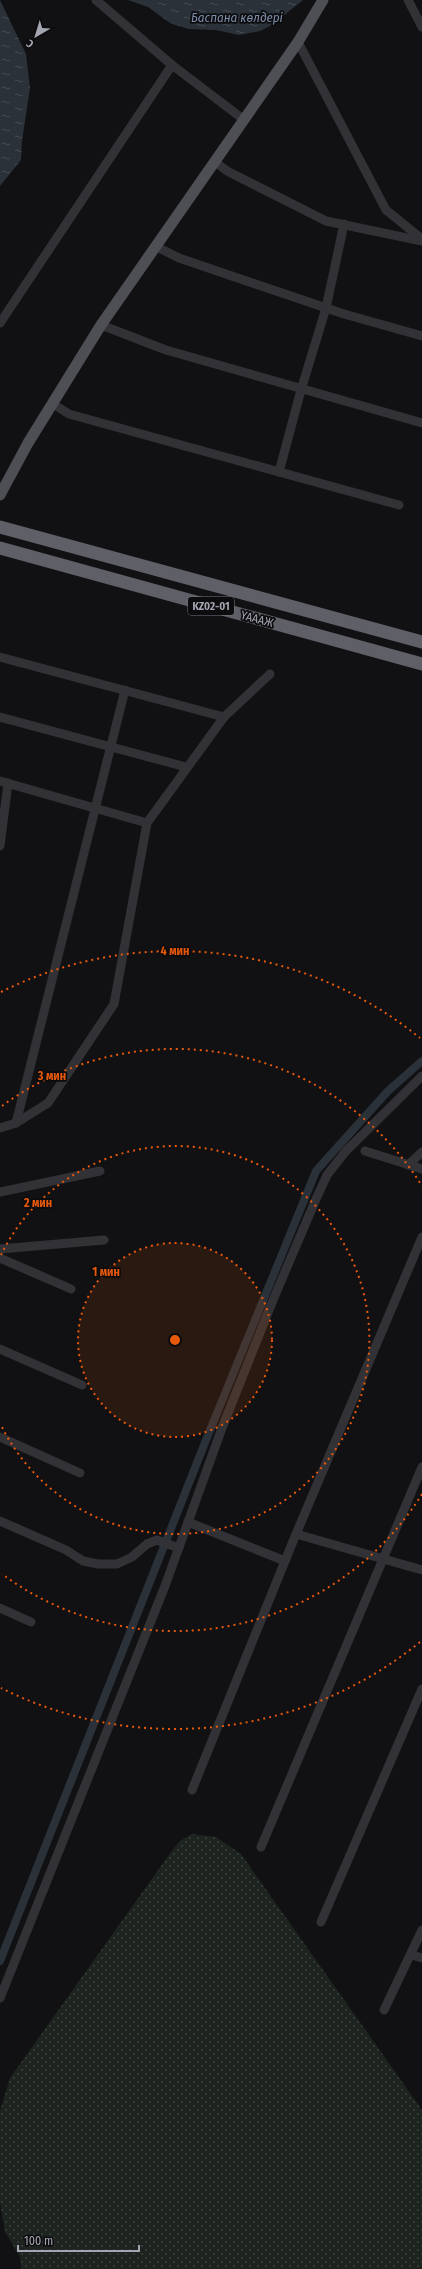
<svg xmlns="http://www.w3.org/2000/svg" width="422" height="2269" viewBox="0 0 422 2269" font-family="'Fira Sans Condensed',sans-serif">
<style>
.grass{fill:url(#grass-dots)}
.water{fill:url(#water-ripples)}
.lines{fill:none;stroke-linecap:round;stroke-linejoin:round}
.canal{stroke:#2b3139;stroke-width:8}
.minor{stroke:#323236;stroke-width:9}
.major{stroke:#4e4e55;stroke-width:11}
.highway{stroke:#5e5f67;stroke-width:13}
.ring{fill:none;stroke:#e8590c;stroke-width:2;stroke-dasharray:2 4}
.labels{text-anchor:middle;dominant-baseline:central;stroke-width:3.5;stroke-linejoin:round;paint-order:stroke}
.shield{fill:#0c0b0d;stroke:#767780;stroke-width:1}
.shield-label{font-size:11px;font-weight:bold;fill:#a3a5b1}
.street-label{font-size:12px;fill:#a3a5b1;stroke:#0c0b0d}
.water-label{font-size:13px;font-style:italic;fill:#7c8eaa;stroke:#0c0b0d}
.centre{fill:#e8590c;stroke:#0c0b0d;stroke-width:2}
.ring-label{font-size:12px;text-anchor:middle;font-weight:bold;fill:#e8590c;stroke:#0c0b0d;stroke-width:3.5;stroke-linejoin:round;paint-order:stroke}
</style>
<defs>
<pattern id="grass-dots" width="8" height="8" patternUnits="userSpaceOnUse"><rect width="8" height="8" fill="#1d241f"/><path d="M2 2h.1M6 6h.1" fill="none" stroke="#3b413d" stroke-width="1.8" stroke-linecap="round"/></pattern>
<pattern id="water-ripples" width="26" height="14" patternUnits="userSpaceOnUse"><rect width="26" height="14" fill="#2b3139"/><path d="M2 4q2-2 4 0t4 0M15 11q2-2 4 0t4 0" fill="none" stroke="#474c53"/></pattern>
</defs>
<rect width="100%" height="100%" fill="#111012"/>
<path class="grass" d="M192 1834 216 1837 241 1854 422 2110V2269H21L20 2257 5 2232 0 2202V2111L10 2078 171 1852 180 1841Z"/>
<g class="water">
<path d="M0 0 26 54 30 88 22 141 21 160 0 186Z"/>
<path d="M128 0H303L272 25 260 31 239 35 216 30 188 29 170 23 148 7Z"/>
</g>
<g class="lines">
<path class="canal" d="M0 1961 206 1440 316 1171 388 1091 422 1061"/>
<g class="minor">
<path d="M96 0 172 65 243 119"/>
<path d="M408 0 422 27"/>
<path d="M298 42 386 210 422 239"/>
<path d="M214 161 227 171 326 221 422 241"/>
<path d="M155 246 179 258 344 314 422 336"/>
<path d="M0 323 172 65"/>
<path d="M101 325 166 350 422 423"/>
<path d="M53 404 69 414 399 505"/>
<path d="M279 472 301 390 326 308 344 224"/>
<path d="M0 657 224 717"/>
<path d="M0 717 186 767"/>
<path d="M0 781 147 823"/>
<path d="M0 846 8 783"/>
<path d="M16 1123 125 690"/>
<path d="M0 1128 16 1123 48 1103 114 1004 147 823 224 717 270 674"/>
<path d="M365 1151 422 1169"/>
<path d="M408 1165 422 1152"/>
<path d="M0 1192 100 1171"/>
<path d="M0 1249 104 1240"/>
<path d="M0 1258 71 1289"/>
<path d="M0 1349 82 1385"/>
<path d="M0 1437 80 1473"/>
<path d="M0 1521 66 1550 83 1561 98 1564H117L132 1557 147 1544 157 1540 179 1548"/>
<path d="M188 1522 285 1561"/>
<path d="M296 1534 422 1570"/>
<path d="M0 1608 31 1622"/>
<path d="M192 1790 296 1534 422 1237"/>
<path d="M261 1847 422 1467"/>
<path d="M321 1922 422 1689"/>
<path d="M412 1955 422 1958"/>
<path d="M0 1998 165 1586 222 1428 273 1300 316 1199 327 1175 346 1151 422 1076"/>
<path d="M384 2010 422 1930"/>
</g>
<path class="major" d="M0 495 28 443 101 325 298 42 323 0"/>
<g class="highway">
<path d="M0 527 422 642"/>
<path d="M0 548 422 664"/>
</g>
</g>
<circle cx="175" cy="1340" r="97" fill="#e8590c" fill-opacity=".12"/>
<g class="ring">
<circle cx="175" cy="1340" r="97"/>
<path d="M1 1255A194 194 0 1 1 1 1425"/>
<path d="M422 1494A291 291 0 0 1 2 1574M2 1106A291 291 0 0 1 422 1186"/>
<path d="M420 1642A389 389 0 0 1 1 1688M1 992A389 389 0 0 1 420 1038"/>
</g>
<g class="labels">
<rect class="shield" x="188" y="597" width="46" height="18" rx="3"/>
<g class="shield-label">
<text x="211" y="606">KZ02-01</text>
</g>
<g class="street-label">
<text transform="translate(257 619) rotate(15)">ҮАААЖ</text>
</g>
<g class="water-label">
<text x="237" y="17">Баспана көлдері</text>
</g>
</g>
<circle cx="175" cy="1340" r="6" class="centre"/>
<g class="ring-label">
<text x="175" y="955">4 мин</text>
<text x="52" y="1080">3 мин</text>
<text x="38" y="1207">2 мин</text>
<text x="106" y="1276">1 мин</text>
</g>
<g transform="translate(36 36) rotate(218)" stroke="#0c0b0d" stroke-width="3" paint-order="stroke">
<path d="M0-3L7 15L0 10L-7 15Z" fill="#a3a5b1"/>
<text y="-6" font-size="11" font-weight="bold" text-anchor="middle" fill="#a3a5b1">С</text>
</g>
<path d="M18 2245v6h121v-6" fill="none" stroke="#a3a5b1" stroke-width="2"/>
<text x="24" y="2245" font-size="12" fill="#a3a5b1" stroke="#0c0b0d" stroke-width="3" paint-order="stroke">100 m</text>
</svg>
